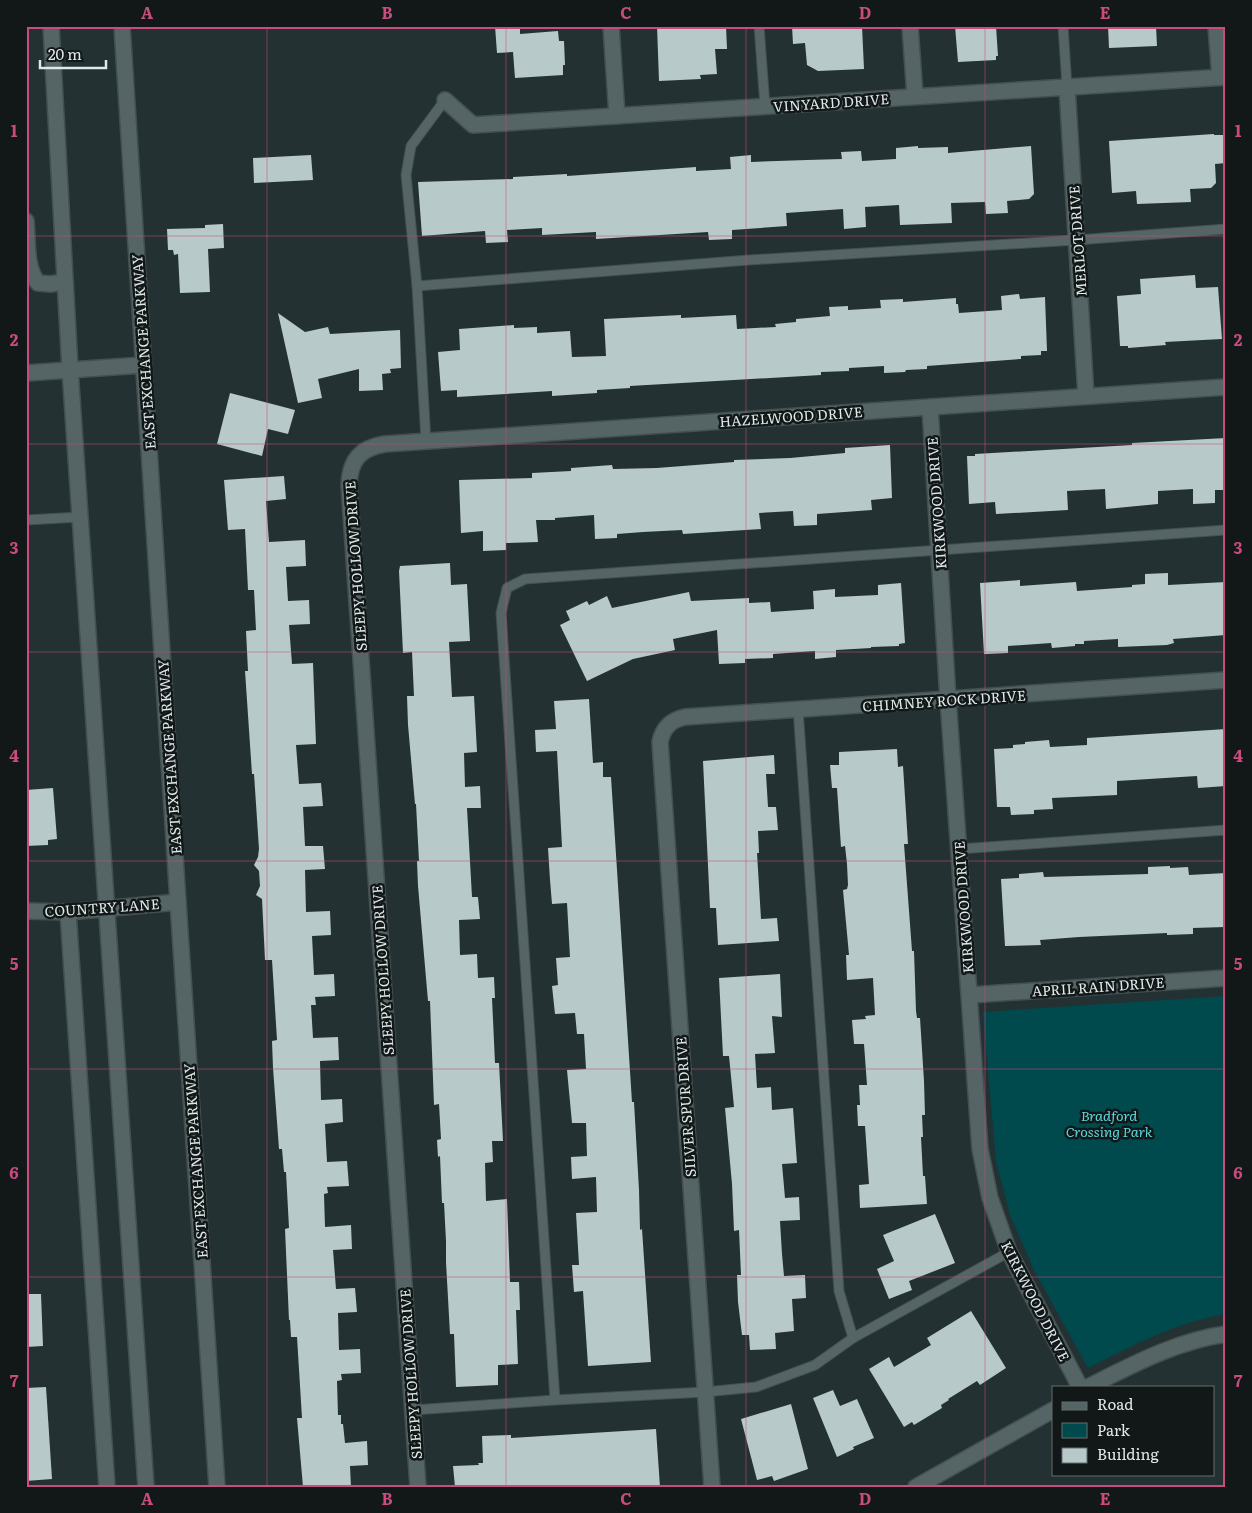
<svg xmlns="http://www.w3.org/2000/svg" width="1252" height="1513" viewBox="0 0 1252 1513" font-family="Literata,serif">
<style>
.green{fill:#004a4e}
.building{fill:#b8c9ca}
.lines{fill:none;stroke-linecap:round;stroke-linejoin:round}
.lane-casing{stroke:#434f50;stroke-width:11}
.street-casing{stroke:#434f50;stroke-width:18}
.secondary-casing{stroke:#434f50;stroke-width:18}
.lane{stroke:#556465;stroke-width:9}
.street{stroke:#556465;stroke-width:15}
.secondary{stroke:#556465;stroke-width:15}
.grid{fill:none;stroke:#ca4c7f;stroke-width:1;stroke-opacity:0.55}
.labels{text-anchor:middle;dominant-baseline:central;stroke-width:5;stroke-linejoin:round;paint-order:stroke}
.street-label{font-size:14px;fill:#e0e9ea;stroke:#121818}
.park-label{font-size:14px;font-style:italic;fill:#5bd7df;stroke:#121818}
.neatline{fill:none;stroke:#ca4c7f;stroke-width:2}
.grid-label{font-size:16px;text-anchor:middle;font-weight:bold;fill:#ca4c7f}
</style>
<rect width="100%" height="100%" fill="#233132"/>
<path class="green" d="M1226 996V1314C1176 1322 1132 1346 1088 1368L1035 1272 1010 1215 996 1161 983 1012Z"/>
<g class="building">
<path d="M495 26H520V34L558 31 559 41H564L565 65H563V75L515 78 513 52 497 53Z"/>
<path d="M657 26H726L727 49H715L717 74 700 75 701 79 659 81Z"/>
<path d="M792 26H862L864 69 818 71 807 65 805 43 793 44Z"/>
<path d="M955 26H996L998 56H996V60L958 62Z"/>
<path d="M1108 26H1156L1157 46 1109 48Z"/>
<path d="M1214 134V135H1226V163L1215 164 1216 183 1211 188 1190 189 1191 202 1137 204 1136 191 1112 193 1109 141Z"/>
<path d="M918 146V148L948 147V153L1031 146 1034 194 1029 199 1007 201 1008 213 986 214 985 202 951 203 952 223 900 225 899 205 865 207 866 227 844 229 843 209 786 213 787 226 732 230V239L709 240 708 232 596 239V232L542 235V228L507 230 508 242 486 243 485 231 422 236 418 182 513 179V177L567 174V176L696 167V171L731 169 730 157 751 155V162L807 160 842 159 841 152 861 151 862 161 896 159V148Z"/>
<path d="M311 155 313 180 254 183 253 158Z"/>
<path d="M223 224 224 248 208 249 210 292 180 293 178 254 174 255 173 250H168L167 229 205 228V225Z"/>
<path d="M1195 275 1196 288 1218 287 1222 339 1165 342 1166 345 1128 348V346H1120L1117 296 1141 294 1140 279Z"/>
<path d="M1019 294 1020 299 1045 297 1047 351H1041V355L1021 356V359L927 366V369L906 370 905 372 884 373V366L849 368V371L821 372V375L630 386V388L597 390V393L552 396V391L457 397V390L441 391 438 352 460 350 459 329 514 325V328L537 327V333L570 331 572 357 606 356 604 319 681 315V318L736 315 737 329 776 327 775 324 796 322V319L830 316 829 307 848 306V310L881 308 880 300 903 299V302L956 298V304H958L959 313 1002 310 1001 296Z"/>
<path d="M278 313 305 332 328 327 330 334 400 330 401 368 390 369 391 373 382 374 383 390 359 391V369L318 379 322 398 298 403Z"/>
<path d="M230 393 295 410 288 434 268 429 262 456 217 444Z"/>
<path d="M1226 438V490H1215V503L1193 504V489L1158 491V504L1106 509 1105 489 1067 491 1068 510 996 514 995 502 969 504 967 456H975V454L1132 445V443Z"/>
<path d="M890 445 892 498 871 500 872 510 817 514V525L794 526 793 511 759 513 761 529 683 534 682 530 643 532 617 534V538L595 539 594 515 555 518V520H536L538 542 506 543V550L483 551V531L461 533 459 480 532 478V473L571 471V468L612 465 613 469 657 468 734 462V460L790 458 845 453V448Z"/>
<path d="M284 476 286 499 266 501 269 542 305 540 306 566 286 567 288 601 309 600 310 624 289 625 292 664 313 663 316 744 296 745 299 784 321 783 323 806 303 807 305 846H323L325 869 305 870 306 912 330 911 331 935 312 936 314 975 334 974 335 996 315 997 316 1005H311L313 1038 338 1037 339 1060 320 1061 321 1100 342 1099 343 1122 325 1124 327 1162 347 1161 349 1186 327 1187 328 1193 324 1194 325 1227 351 1225 352 1249 333 1250 336 1289 355 1288 357 1312 338 1313 339 1350 360 1349 361 1373 341 1374 342 1380 337 1381 338 1415H341V1424H343L345 1443 367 1441 368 1465 350 1466 351 1487H303L297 1418H302L297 1337H291L290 1320H289L285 1229 289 1228 286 1172H284L282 1149H279L273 1068 272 1041 277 1040 272 960H265L262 899 256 895 260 886 259 871 254 865 258 857 259 849 254 774H252L245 671H248L246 631 256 630 254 590H248L245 529 228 530 224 480Z"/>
<path d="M450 563 451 585 467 584 470 641 449 642 452 697 474 696 477 752 464 753 465 787 480 786 481 808H467L472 897H478L480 919 459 920 460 955 477 954 478 978 494 977 495 998H492L495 1063H499L503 1141H492L493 1162 485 1163 486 1201 507 1199 510 1282H519L520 1310H516L518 1364 498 1365V1385L456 1387 454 1334H450L446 1262V1241L444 1203H442L440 1156 438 1157 437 1140 441 1139 439 1104 434 1105 430 1001H428L418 886 417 861H419L416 804H415L408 725 407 696H414L412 652 403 653 399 571 400 566Z"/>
<path d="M1168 573V585L1226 582V635L1173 639 1174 643 1167 645 1118 647V639L1084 641V644H1075V646L1052 648 1051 643 1008 646V653L984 654 980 583 1020 580V586L1076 582 1077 591 1132 587V585L1145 584V574Z"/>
<path d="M901 583 905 643 899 644V646L871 647V648L836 650V657L815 659V651L773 654V658L745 659V663L719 664 717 630 673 639 675 650 633 659 587 681 560 625 570 620 566 611 587 601 589 605 607 596 612 608 689 592 691 601 749 598V603L770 602 771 612 814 609 813 591 835 589V597L878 595V585Z"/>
<path d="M589 699 593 763 603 762V777H611L632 1102H634L639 1190 640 1230 642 1229 651 1362 588 1366 583 1291 574 1292 572 1265H579L576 1213 597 1212 596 1177 572 1179 571 1157 587 1156 586 1123H572L567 1070 586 1069 584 1034H577L575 1013 555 1014 552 986 558 985 556 958 570 957 567 903 552 904 550 880 548 848 562 847 557 751 536 752 535 730 556 729 554 701Z"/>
<path d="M1226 729V786L1198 788 1197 776 1117 781V795L1052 798 1053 809 1034 810V814L1011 815 1010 807H997L994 749 1013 748V745L1025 744V742L1049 740 1050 747 1087 745V738Z"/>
<path d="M897 749 898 767 903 766 908 844H904L912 951H914L916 1011 917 1018H920L924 1081 925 1115H922L923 1137H921L923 1176H925L927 1204 860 1208 859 1185 869 1184 865 1126H858L857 1105H860L859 1085H867L864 1044H854L852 1020 866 1019 865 1016 875 1015 873 978 847 980 846 955H849L843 890 847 889 848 885 847 864 845 846 841 847 837 788H832L830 765H839V752Z"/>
<path d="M774 755 775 774H766L768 807H776L778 830 758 831 759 853H757L761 919 777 918 779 941 718 945 716 908H710L703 761Z"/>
<path d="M53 788 57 839 48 840V845L26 846V790Z"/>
<path d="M1170 866V868L1188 867 1189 875 1226 873 1225 927 1193 928V934L1167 935V933L1079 937 1040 940 1041 945 1005 946 1001 879 1019 878V874L1043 872 1044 877 1148 874V867Z"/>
<path d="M780 974 782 1017 772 1016 775 1053 755 1054 757 1088 771 1087 772 1110 793 1108 797 1163 782 1164 785 1198 799 1197 800 1220 780 1221 782 1254 784 1276 805 1275 806 1298 792 1299 794 1331 775 1333 776 1349 750 1350 749 1335H742L738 1302 737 1275H741L739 1230 734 1231 732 1184 725 1108 734 1107 729 1056H723L719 978Z"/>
<path d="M935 1214 955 1263 909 1281 912 1290 889 1299 877 1269 894 1261 883 1235Z"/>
<path d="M26 1294H41L43 1346 26 1347Z"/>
<path d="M971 1311 1006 1368 980 1385 977 1381 948 1399 949 1400 941 1405 942 1408 914 1425 912 1422 904 1427 869 1369 889 1357 894 1367 931 1345 927 1338Z"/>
<path d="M46 1387 52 1479 26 1481V1388Z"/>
<path d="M833 1390 840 1406 857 1399 874 1438 853 1447 854 1449 837 1457 813 1398Z"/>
<path d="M791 1404 808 1469 774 1481 772 1476 757 1480 741 1419Z"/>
<path d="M656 1429 660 1487H613V1485L455 1487 453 1466 479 1465 478 1463H483L482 1436 511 1435V1438Z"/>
</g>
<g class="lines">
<g class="lane-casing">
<g id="lane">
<path d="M759 26 765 106"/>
<path d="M1063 26 1067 87"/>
<path d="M417 286 406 175 411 146 445 100"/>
<path d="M426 441 417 286 749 260 1076 240 1226 229"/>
<path d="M26 520 80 517"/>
<path d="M798 709 839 1291 853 1338"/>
<path d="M959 849 1226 830"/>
<path d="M1009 1252 853 1338 815 1365 756 1387 705 1392 555 1400 501 613 507 588 525 579 1226 530"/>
<path d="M413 1410 555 1400"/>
</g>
</g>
<g class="street-casing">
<g id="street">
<path d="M611 26 617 116"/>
<path d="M910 26 915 96"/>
<path d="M1216 26 1220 77"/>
<path d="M1067 87 1086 396"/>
<path d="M445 100 473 125 1226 77"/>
<path d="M26 221C28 241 25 267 38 283L50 284 65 282"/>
<path d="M26 373 143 365"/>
<path d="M930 407 948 699 980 1149 990 1198 1009 1252 1080 1387"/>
<path d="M68 912 107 1487"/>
<path d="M970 995 1226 978"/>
<path d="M1088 1387C1132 1365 1176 1341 1226 1334"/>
<path d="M418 1487 349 485C350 460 360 448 385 444L1226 387"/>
<path d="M712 1487 660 742C663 727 671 720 685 717L1226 680"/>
<path d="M916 1487 1053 1410"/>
</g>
</g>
<g class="secondary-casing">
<g id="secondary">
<path d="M51 26 70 369 146 1487"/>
<path d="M122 26 178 902 217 1487"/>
<path d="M26 911 68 912 178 902"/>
</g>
</g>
<use href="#lane" class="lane"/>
<use href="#street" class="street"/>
<use href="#secondary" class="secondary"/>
</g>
<path class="grid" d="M267 26V1487M506 26V1487M746 26V1487M985 26V1487M26 236H1226M26 444H1226M26 652H1226M26 861H1226M26 1069H1226M26 1277H1226"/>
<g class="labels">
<g class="street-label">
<text transform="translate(831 102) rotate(-4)">VINYARD DRIVE</text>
<text transform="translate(1077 241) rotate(-94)">MERLOT DRIVE</text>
<text transform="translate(143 352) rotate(-94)">EAST EXCHANGE PARKWAY</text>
<text transform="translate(791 416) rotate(-4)">HAZELWOOD DRIVE</text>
<text transform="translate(936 503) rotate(-94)">KIRKWOOD DRIVE</text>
<text transform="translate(355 566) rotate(-94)">SLEEPY HOLLOW DRIVE</text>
<text transform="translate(944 700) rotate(-4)">CHIMNEY ROCK DRIVE</text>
<text transform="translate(169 757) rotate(-94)">EAST EXCHANGE PARKWAY</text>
<text transform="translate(102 907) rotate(-4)">COUNTRY LANE</text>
<text transform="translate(963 907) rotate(-94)">KIRKWOOD DRIVE</text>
<text transform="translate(382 970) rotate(-94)">SLEEPY HOLLOW DRIVE</text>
<text transform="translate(1098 986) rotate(-4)">APRIL RAIN DRIVE</text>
<text transform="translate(685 1107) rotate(-94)">SILVER SPUR DRIVE</text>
<text transform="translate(195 1161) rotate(-94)">EAST EXCHANGE PARKWAY</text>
<text transform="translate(1036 1301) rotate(63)">KIRKWOOD DRIVE</text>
<text transform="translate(410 1374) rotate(-94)">SLEEPY HOLLOW DRIVE</text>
</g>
<g class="park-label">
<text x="1109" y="1115">Bradford<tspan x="1109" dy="16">Crossing Park</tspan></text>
</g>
</g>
<rect width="1252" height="1513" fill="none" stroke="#121818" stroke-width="55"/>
<rect x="1052" y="1386" width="162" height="90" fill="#121818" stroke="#646c6c"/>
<rect x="1062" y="1402" width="25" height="8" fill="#556465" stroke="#646c6c"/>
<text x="1097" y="1410" font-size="15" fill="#e0e9ea">Road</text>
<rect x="1062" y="1423" width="25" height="15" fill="#004a4e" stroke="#646c6c"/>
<text x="1097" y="1436" font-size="15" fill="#e0e9ea">Park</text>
<rect x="1062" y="1448" width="25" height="15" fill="#b8c9ca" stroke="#646c6c"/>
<text x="1097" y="1460" font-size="15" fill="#e0e9ea">Building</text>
<path d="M40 60v8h66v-8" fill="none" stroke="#e0e9ea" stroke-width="2.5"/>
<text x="48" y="60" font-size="15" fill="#e0e9ea" stroke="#121818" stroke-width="4" paint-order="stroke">20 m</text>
<rect x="28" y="28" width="1196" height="1458" class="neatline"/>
<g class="grid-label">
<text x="147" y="19">A</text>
<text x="387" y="19">B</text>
<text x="626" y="19">C</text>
<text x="865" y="19">D</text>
<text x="1105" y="19">E</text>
<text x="14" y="137">1</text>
<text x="1238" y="137">1</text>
<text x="14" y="346">2</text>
<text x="1238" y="346">2</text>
<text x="14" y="554">3</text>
<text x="1238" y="554">3</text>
<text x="14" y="762">4</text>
<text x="1238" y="762">4</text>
<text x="14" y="970">5</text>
<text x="1238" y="970">5</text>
<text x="14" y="1179">6</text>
<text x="1238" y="1179">6</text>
<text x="14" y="1387">7</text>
<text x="1238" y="1387">7</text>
<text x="147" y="1505">A</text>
<text x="387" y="1505">B</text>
<text x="626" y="1505">C</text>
<text x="865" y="1505">D</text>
<text x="1105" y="1505">E</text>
</g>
</svg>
